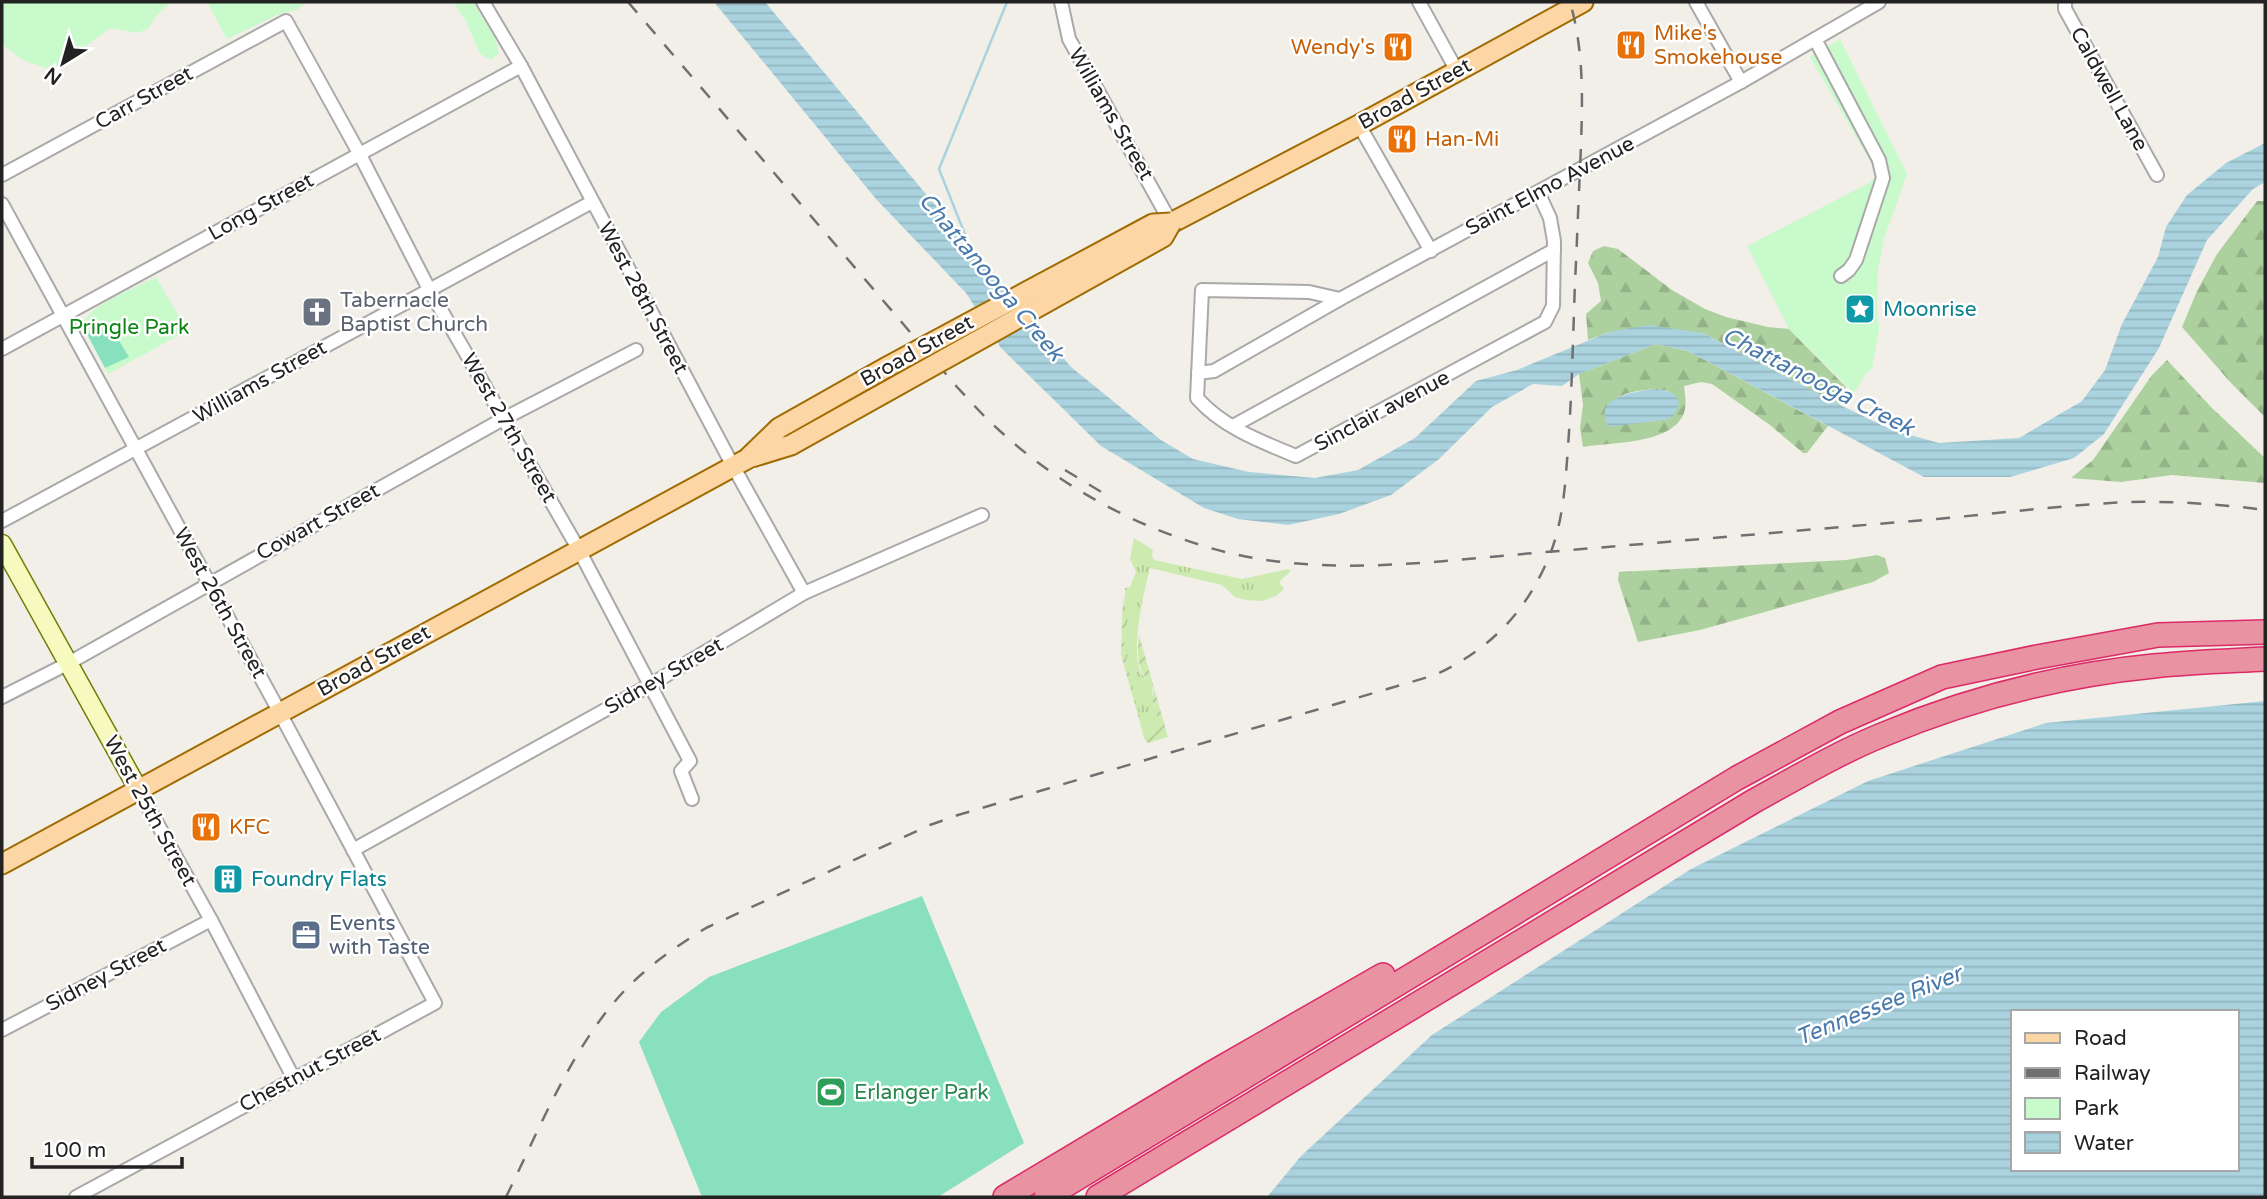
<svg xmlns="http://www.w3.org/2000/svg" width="2267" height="1199" viewBox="0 0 2267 1199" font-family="'Varela Round',sans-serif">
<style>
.grass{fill:url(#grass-tufts)}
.forest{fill:url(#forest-firs);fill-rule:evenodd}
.park{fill:#c8facc}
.garden{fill:url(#garden-furrows)}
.pitch{fill:#88e0be}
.water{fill:url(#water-rules);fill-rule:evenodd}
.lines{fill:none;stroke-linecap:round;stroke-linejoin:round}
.stream{stroke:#aad3df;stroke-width:2.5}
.street-casing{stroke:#a9a9a9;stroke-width:16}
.secondary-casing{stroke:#707d05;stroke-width:21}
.primary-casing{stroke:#a06b00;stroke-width:23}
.highway-casing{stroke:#dc2a67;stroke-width:26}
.street{stroke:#fff;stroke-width:12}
.secondary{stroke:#f7fabf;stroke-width:18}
.primary{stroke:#fcd6a4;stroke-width:19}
.highway{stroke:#e892a2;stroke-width:23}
.rail{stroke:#707070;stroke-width:2.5;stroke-dasharray:14 14;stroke-linecap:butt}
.primary-bridge-casing{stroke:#a06b00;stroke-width:23;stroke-linecap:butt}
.primary-bridge{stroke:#fcd6a4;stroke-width:19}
.labels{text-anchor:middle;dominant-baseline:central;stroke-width:5;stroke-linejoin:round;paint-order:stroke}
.food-label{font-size:21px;fill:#c56008;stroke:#fff;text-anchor:start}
.street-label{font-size:21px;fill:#222;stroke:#fff}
.worship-label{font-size:21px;fill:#5b616d;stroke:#fff;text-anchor:start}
.culture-label{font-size:21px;fill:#0d838f;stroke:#fff;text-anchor:start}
.park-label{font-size:21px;fill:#0c8416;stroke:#fff}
.service-label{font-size:21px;fill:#4e5e75;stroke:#fff;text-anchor:start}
.leisure-label{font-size:21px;fill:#27864d;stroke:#fff;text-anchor:start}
.water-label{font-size:23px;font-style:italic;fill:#4a7aab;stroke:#fff}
</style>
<defs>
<pattern id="grass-tufts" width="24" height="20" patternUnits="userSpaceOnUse" patternTransform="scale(1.75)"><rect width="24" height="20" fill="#cdebb0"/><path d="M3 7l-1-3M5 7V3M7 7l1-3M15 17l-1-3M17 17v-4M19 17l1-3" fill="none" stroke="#b0c997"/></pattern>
<pattern id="forest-firs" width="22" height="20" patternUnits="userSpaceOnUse" patternTransform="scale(1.75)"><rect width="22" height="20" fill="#add19e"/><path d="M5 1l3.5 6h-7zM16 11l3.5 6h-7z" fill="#95b388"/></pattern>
<pattern id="garden-furrows" width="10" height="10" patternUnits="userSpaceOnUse" patternTransform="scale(1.75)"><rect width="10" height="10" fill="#cdebb0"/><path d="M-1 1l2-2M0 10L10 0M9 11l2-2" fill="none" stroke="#b0c997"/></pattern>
<pattern id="water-rules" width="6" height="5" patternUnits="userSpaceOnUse" patternTransform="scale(1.75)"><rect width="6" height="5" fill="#aad3df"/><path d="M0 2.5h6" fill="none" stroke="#92b5bf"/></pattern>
</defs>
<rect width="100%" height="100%" fill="#f2efe9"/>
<path class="grass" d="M1134 538 1153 550 1152 555 1154 560 1242 579 1288 569 1291 571 1279 582 1284 589 1276 596 1263 601 1246 600 1235 597 1222 585 1150 568C1144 592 1132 643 1139 667 1141 675 1146 679 1152 684 1154 690 1151 696 1152 702 1153 706 1156 709 1158 713 1161 725 1152 731 1144 739L1124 650 1125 588 1130 587 1136 572 1130 559Z"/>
<g class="forest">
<path d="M2257 201H2265V417L2231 383 2182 327 2197 291 2217 254Z"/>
<path d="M1604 246 1618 249 1672 290 1705 309 1726 317 1768 327 1789 329 1846 387 1840 405 1703 333 1609 332 1588 340 1586 314 1601 301 1598 283 1588 263 1593 251Z"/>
<path d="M1656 344 1688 351 1828 426 1807 453H1803L1770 425 1712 384 1701 382 1684 386C1685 394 1687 405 1684 413 1672 445 1610 442 1583 447L1580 428 1583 405 1579 374ZM1657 389 1669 391 1606 422C1604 393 1634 391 1657 389Z"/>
<path d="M2167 360 2211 407 2265 458V483L2172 475 2121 482 2071 478 2093 460 2152 375Z"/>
<path d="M1877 555 1885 558 1889 573 1873 582 1700 630 1638 642 1618 580 1619 572 1846 560Z"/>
</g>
<g class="park">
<path d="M2 2H172L157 15 148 29 137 33 111 28 51 70 23 60 2 44Z"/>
<path d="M207 2H307L297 10 282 13 227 39Z"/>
<path d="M453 2H473L495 37 499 53 491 60 480 54 466 21Z"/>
<path d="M1840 39 1907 174 1884 239 1878 269 1877 305 1879 329 1872 369 1867 372 1854 393 1789 329 1747 246 1869 183 1876 176 1871 163 1810 57Z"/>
<path d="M156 277 185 327 174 338 108 374 82 326C89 304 136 288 156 277Z"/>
</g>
<g class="garden">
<path d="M1123 595 1126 613 1124 650 1142 725 1141 726 1121 655Z"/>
<path d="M1139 635 1168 737 1148 743 1144 739C1160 723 1161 720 1151 699L1154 691 1152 684C1136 671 1137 654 1139 635Z"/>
</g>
<g class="pitch">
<path d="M108 323 129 357 105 368 87 334Z"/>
<path d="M922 896 1024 1143 938 1197H702L639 1042 661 1012 709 977Z"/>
</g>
<g class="water">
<path d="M714 2H765L1071 367 1161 440 1193 459 1249 472 1315 478 1358 470 1415 438 1476 381 1517 370 1609 332 1648 325 1703 333 1840 405 1892 430 1939 443 2019 438 2082 401 2105 370 2122 324 2158 257 2166 227 2187 195 2226 163 2265 143V182L2253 189 2207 240 2159 348 2104 434 2074 458 2010 477H1924L1688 351 1656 344 1579 374 1562 386 1533 384 1492 407 1439 459 1391 495 1339 514 1288 525 1238 519 1204 508 1101 446 1001 348 966 293 876 199Z"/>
<path d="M1657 389C1679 392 1686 402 1670 419L1609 427C1590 396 1638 391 1657 389Z"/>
<path d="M2265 701V1197H1267L1301 1156 1432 1035 1691 869 1868 781 2046 723ZM2013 1012H2237V1169H2013Z"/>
</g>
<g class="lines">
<path class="stream" d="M965 245 968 242 939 169 1007 2"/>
<g class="street-casing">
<g id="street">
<path d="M483 2 521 66 733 466 804 593"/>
<path d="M1061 2 1069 39 1171 223"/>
<path d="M1419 2 1457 71"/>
<path d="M1696 2 1741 82"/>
<path d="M2065 2V9L2157 175"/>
<path d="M1815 39 1879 160 1883 178 1856 260 1849 270 1841 276"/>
<path d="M1359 125 1431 251"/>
<path d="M2 175 286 21 359 153 429 289 579 550 690 761 681 771 692 799"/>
<path d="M1538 192 1550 218 1554 241 1553 306 1545 322 1296 456C1262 442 1222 427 1197 398L1202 290 1309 292 1340 299 1741 82 1879 2"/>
<path d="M2 204 273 700 435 1003 76 1197"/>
<path d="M2 349 521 66"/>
<path d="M1198 373 1214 371 1340 299"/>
<path d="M1233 426 1554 250"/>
<path d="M2 521 592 202"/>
<path d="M2 697 67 664 503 419 636 350"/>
<path d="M138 789 211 920 294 1079"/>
<path d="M353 850 650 685 804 593 982 515"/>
<path d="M2 1030 211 920"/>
</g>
</g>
<g class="secondary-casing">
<path id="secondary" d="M2 544 138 789"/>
</g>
<g class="primary-casing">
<g id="primary">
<path d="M1171 223 1359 125 1583 2"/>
<path d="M2 864 747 459"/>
</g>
</g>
<g class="highway-casing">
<g id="highway">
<path d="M1005 1197 1212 1073 1383 975"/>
<path d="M1046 1197 1737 778 1840 722 1942 677 2037 657 2158 635 2265 632"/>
<path d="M1098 1197 1754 801C1796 778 1838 753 1882 735 1968 699 2061 675 2154 666 2191 662 2228 661 2265 659"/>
</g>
</g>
<use href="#street" class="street"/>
<use href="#secondary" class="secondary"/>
<use href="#primary" class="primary"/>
<use href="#highway" class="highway"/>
<g class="rail">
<path d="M628 2 957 387C971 402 985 418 1000 431 1059 485 1130 524 1207 547 1314 579 1426 562 1534 553 1669 542 1803 530 1937 519 2001 513 2065 505 2128 502 2174 501 2220 504 2265 510"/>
<path d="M1065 470 1113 499"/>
<path d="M506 1197C541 1126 575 1038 633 982 655 961 680 944 706 928L930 825 958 815 1435 675C1486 651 1521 618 1545 566 1563 528 1565 488 1568 447 1572 392 1573 337 1575 282 1577 245 1578 208 1580 171 1582 114 1586 57 1570 2"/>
</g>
<g class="primary-bridge-casing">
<g id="primary-bridge">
<path d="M752 457 791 445 1163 237 1171 223"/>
<path d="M747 459 779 428 887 367 1153 224 1171 223"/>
</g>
</g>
<use href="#primary-bridge" class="primary-bridge"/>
</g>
<defs>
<g id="restaurant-square" transform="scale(1.575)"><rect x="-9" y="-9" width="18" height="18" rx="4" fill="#e8710a" stroke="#fff"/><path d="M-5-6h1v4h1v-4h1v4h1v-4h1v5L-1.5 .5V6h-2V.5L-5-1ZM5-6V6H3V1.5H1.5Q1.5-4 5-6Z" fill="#fff"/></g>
<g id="sight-square" transform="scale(1.575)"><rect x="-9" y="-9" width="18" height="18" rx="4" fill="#0f9aa8" stroke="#fff"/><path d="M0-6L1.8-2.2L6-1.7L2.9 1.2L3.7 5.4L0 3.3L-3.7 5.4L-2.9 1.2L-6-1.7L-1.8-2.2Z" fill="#fff"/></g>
<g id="church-square" transform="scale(1.575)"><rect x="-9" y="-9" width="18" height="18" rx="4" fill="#6b7280" stroke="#fff"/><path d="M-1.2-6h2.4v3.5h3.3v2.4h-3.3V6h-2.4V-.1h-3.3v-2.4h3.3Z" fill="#fff"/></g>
<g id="building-square" transform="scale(1.575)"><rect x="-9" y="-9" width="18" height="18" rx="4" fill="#0f9aa8" stroke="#fff"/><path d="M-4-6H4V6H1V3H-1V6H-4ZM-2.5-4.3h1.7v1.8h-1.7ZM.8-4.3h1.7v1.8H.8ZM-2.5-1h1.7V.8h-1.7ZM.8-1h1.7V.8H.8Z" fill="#fff"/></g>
<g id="office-square" transform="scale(1.575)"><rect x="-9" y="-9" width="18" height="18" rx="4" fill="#5c6f8a" stroke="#fff"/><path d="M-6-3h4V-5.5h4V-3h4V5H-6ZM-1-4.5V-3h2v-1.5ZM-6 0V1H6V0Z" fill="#fff"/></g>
<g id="stadium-square" transform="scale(1.575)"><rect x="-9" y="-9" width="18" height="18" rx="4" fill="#2e9e5b" stroke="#fff"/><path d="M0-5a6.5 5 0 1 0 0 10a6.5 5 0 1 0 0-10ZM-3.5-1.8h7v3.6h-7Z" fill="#fff"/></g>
</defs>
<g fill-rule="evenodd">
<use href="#restaurant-square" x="1631" y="45"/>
<use href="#restaurant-square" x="1398" y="47"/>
<use href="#restaurant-square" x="1402" y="139"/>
<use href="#sight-square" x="1860" y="309"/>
<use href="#church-square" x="317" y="312"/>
<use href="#restaurant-square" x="206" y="827"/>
<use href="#building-square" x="228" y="879"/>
<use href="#office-square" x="306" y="935"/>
<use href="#stadium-square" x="831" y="1092"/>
</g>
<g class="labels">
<g class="food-label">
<text x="1654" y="33">Mike's<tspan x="1654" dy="24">Smokehouse</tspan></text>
<text x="1375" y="47" text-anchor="end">Wendy's</text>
<text x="1425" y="139">Han-Mi</text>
<text x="229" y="827">KFC</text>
</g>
<g class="street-label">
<text transform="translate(2109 89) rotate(61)">Caldwell Lane</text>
<text transform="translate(1415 94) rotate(-29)">Broad Street</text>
<text transform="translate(144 98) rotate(-29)">Carr Street</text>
<text transform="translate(1111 114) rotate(60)">Williams Street</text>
<text transform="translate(1550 186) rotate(-28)">Saint Elmo Avenue</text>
<text transform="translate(261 207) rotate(-29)">Long Street</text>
<text transform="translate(643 298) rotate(62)">West 28th Street</text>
<text transform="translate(917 351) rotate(-29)">Broad Street</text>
<text transform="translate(260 382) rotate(-29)">Williams Street</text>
<text transform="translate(1382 411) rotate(-28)">Sinclair avenue</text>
<text transform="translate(509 428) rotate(60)">West 27th Street</text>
<text transform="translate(318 522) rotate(-29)">Cowart Street</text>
<text transform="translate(220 603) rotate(61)">West 26th Street</text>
<text transform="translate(374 661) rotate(-29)">Broad Street</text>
<text transform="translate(664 676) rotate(-30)">Sidney Street</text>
<text transform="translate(150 811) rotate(61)">West 25th Street</text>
<text transform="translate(106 975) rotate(-28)">Sidney Street</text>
<text transform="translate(310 1070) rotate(-28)">Chestnut Street</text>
</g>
<g class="worship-label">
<text x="340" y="300">Tabernacle<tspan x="340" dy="24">Baptist Church</tspan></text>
</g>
<g class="culture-label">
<text x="1883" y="309">Moonrise</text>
<text x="251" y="879">Foundry Flats</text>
</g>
<g class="park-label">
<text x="129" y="327">Pringle Park</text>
</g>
<g class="service-label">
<text x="329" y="923">Events<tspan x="329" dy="24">with Taste</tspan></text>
</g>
<g class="leisure-label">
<text x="854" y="1092">Erlanger Park</text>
</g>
<g class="water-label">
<text transform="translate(991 277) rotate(50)">Chattanooga Creek</text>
<text transform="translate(1818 382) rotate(27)">Chattanooga Creek</text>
<text transform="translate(1879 1006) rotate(-22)">Tennessee River</text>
</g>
</g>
<rect width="2267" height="1199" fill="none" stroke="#222222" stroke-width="7"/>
<rect x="2011" y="1010" width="228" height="161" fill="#ffffff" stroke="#a7a7a7" stroke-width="2"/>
<rect x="2025" y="1033" width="35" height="10" fill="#fcd6a4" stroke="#a7a7a7" stroke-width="2"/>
<text x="2074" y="1045" font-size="21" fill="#222222">Road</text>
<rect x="2025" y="1068" width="35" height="10" fill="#707070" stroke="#a7a7a7" stroke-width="2"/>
<text x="2074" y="1080" font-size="21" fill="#222222">Railway</text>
<rect x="2025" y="1098" width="35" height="21" fill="#c8facc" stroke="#a7a7a7" stroke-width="2"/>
<text x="2074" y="1115" font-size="21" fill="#222222">Park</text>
<rect x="2025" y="1132" width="35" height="21" fill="url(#water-rules)" stroke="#a7a7a7" stroke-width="2"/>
<text x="2074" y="1150" font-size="21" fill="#222222">Water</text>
<g transform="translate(63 63) rotate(217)" stroke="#ffffff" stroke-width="5" paint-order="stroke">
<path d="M0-5L12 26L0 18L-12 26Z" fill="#222222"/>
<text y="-10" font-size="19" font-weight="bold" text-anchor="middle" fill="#222222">N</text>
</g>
<path d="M32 1157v10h150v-10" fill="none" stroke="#222222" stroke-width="3.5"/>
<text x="42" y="1157" font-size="21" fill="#222222" stroke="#ffffff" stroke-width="5" paint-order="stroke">100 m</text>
</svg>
